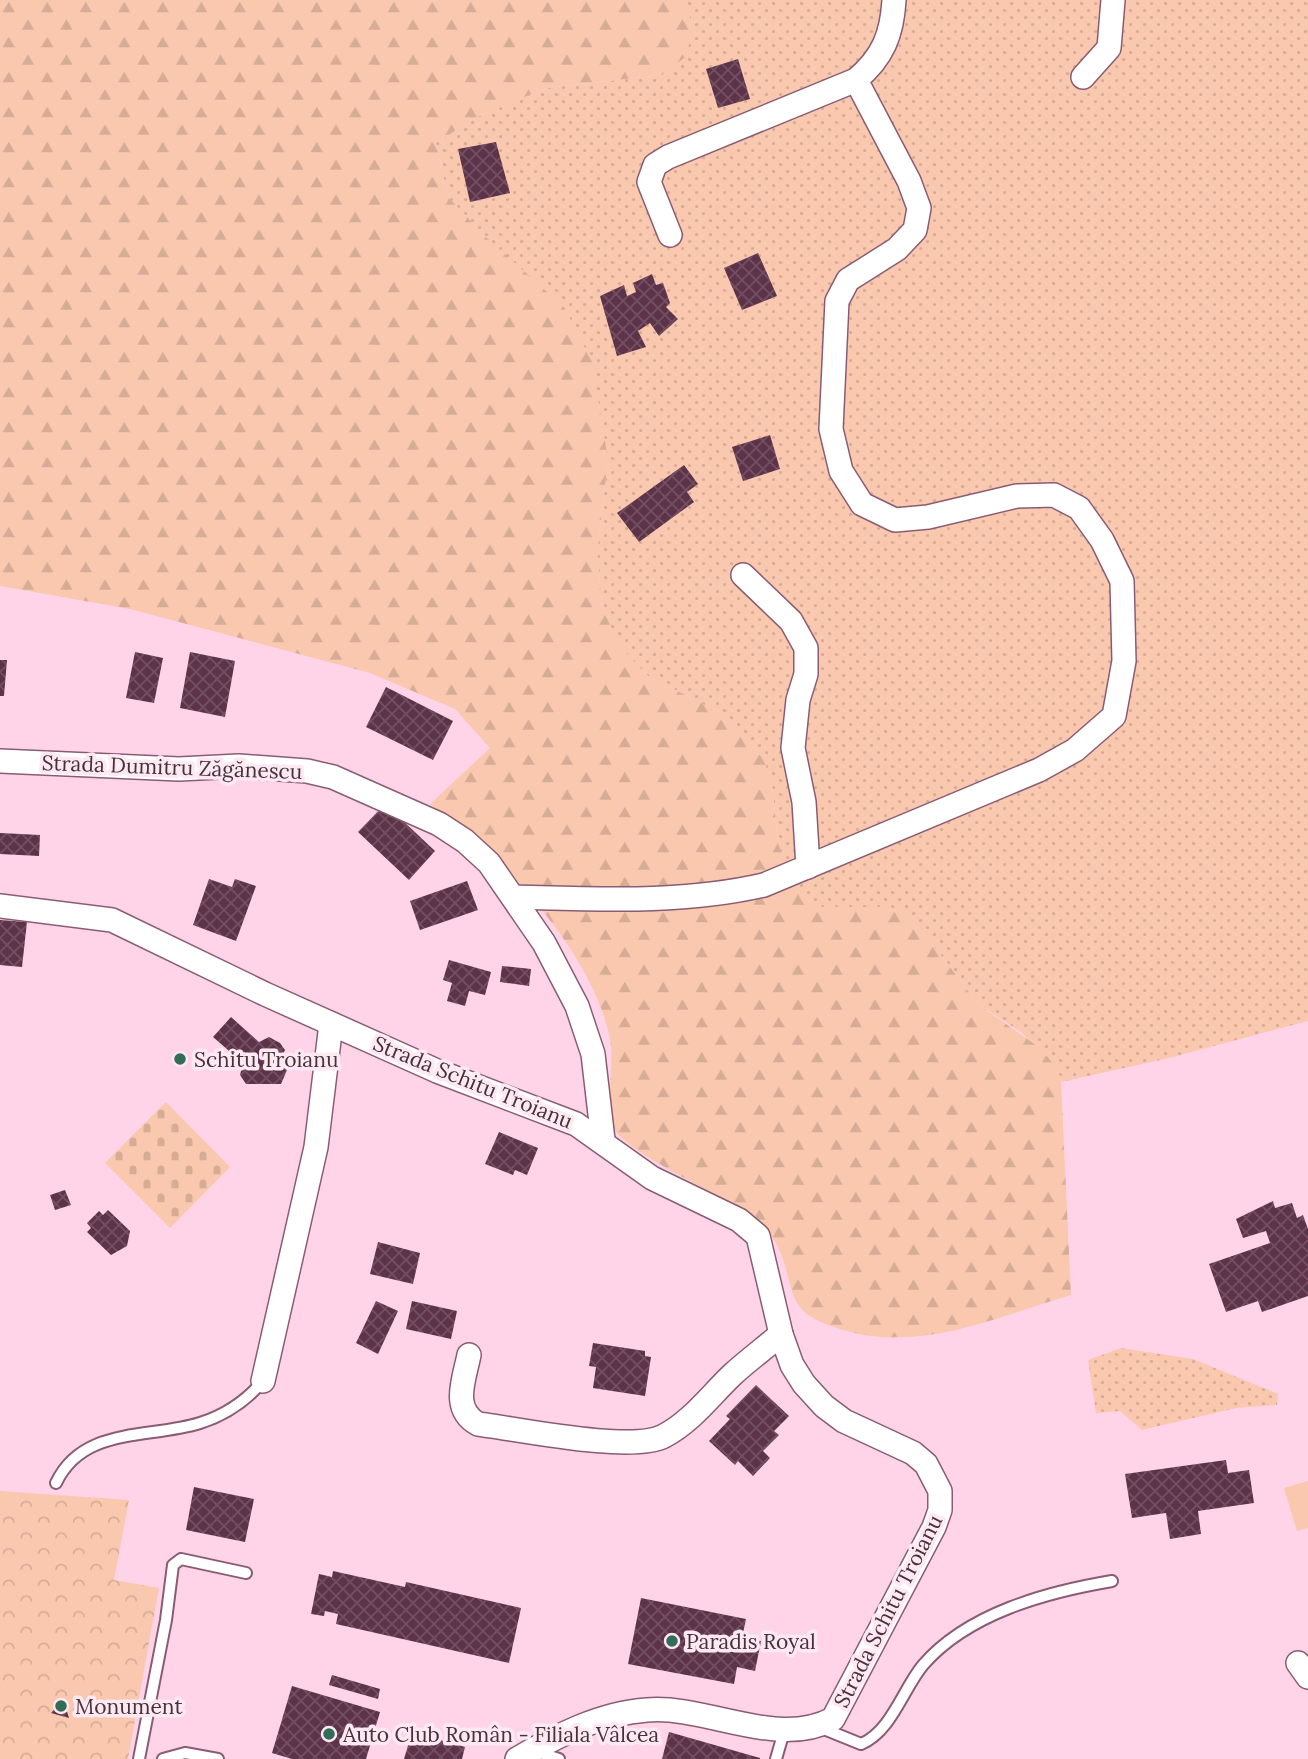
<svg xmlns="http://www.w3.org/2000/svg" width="1308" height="1759" viewBox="0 0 1308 1759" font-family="Lora,serif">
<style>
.grass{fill:url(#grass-dots)}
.forest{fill:url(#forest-firs)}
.cemetery{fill:url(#cemetery-stones)}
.park{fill:url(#park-crowns)}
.pitch{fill:#f9c8af}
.building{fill:url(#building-cross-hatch)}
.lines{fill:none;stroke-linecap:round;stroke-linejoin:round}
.lane-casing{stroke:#8a5c73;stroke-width:14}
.street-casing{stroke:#8a5c73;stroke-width:26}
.lane{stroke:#fff;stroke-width:10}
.street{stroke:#fff;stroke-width:23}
.poi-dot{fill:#316d58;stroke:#fee8f2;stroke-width:2.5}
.labels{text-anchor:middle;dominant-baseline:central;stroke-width:7;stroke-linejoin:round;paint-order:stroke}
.street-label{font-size:21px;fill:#47323c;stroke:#fee8f2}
.poi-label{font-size:21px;fill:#47323c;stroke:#fee8f2;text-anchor:start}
</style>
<defs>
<pattern id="grass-dots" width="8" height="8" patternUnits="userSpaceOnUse" patternTransform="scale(1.75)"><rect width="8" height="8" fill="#f9c8af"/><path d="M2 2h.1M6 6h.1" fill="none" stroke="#d7ac97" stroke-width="1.8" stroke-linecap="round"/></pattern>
<pattern id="forest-firs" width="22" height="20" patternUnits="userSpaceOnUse" patternTransform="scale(1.75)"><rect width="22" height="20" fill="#f9c8af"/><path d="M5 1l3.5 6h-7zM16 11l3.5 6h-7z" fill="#d7ac97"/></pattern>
<pattern id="cemetery-stones" width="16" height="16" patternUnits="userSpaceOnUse" patternTransform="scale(1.75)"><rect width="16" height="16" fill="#f9c8af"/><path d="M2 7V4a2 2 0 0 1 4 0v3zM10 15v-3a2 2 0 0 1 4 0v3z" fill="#d7ac97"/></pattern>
<pattern id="park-crowns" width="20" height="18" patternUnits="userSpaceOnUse" patternTransform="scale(1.75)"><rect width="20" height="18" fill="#f9c8af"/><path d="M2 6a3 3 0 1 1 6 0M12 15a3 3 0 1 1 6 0" fill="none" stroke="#d7ac97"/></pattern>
<pattern id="building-cross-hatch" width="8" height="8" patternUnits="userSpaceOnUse" patternTransform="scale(1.75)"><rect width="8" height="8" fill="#5d3349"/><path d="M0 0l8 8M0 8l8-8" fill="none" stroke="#725062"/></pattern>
</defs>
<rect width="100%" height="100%" fill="#ffd4e8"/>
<g class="grass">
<path d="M684 0H1308V1021L1169 1058 1061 1082 1055 1066 1022 1033 978 1004 927 937 902 913 882 907H816L796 890 778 843 772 785 745 736 702 703 649 677 622 649 603 612 597 554 608 460 487 238 448 197 436 143 477 117 546 88 661 75 692 24Z"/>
<path d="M1121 1348 1193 1359 1278 1394 1277 1405 1236 1408 1142 1430 1120 1411 1096 1413 1088 1360Z"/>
</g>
<path class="forest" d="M0 0H684L692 24 687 56 661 75 546 88 477 117 436 143 448 197 487 238 564 307 592 361 608 460 597 554 603 611 622 649 649 677 702 703 745 736 764 760 772 785 778 843 796 890 816 907H882L902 913 927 937 978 1004 1040 1048 1055 1066 1061 1082 1071 1295C996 1317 918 1354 840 1329 825 1324 809 1319 799 1306 793 1298 791 1287 788 1277 779 1239 770 1230 738 1208 713 1191 624 1151 614 1128 604 1103 616 1063 609 1034 587 944 502 859 430 804L490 748 455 709 370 673 130 609 0 586Z"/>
<path class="cemetery" d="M166 1102 230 1167 170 1228 105 1163Z"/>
<path class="park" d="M0 1491 129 1500 114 1580 159 1588 128 1759H0Z"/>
<path class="pitch" d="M1308 1481V1528L1297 1531 1284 1488Z"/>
<g class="building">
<path d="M738 59 750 99 718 108 706 69Z"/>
<path d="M496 142 510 193 470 202 458 149Z"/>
<path d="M758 253 777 296 742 310 724 268Z"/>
<path d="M652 274 656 285 663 283 670 303 666 307 678 319 659 336 650 323 638 331 646 347 617 356 600 296 624 285 627 296 636 292 633 283Z"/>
<path d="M770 435 780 469 743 481 732 447Z"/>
<path d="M684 465 698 484 687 492 694 502 639 542 617 513Z"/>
<path d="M135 652 163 658 154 703 126 698Z"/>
<path d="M190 652 235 661 225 717 180 708Z"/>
<path d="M0 660H7L4 696H0Z"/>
<path d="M386 687 453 721 433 760 366 727Z"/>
<path d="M385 804 435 851 409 880 358 832Z"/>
<path d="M0 833 40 835 39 856 0 854Z"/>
<path d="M209 879 232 887 235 879 256 886 236 941 193 925Z"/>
<path d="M467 881 478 910 420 930 410 901Z"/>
<path d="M0 920 27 922 22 967 0 965Z"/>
<path d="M449 960 491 972 485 995 469 991 465 1006 447 1001 452 983 443 980Z"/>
<path d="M502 966 531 969 529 986 500 982Z"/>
<path d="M231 1017 259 1042 269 1037 280 1043 285 1050 281 1058 287 1070 281 1084H246L240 1075 243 1063 213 1037Z"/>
<path d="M499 1132 538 1148 527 1175 515 1170 513 1175 485 1164Z"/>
<path d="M65 1190 71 1205 55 1210 50 1195Z"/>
<path d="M1273 1201 1275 1208 1292 1203 1297 1218 1303 1215 1308 1229V1296L1262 1312 1258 1301 1226 1312 1209 1264 1270 1243 1266 1231 1243 1238 1236 1219Z"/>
<path d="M108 1210 130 1231 127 1246 111 1255 87 1232 91 1228 87 1223 99 1211 103 1215Z"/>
<path d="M378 1242 420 1253 413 1284 370 1274Z"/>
<path d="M376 1301 398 1311 378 1354 356 1343Z"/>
<path d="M412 1301 457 1311 451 1339 406 1329Z"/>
<path d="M593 1343 645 1351V1356L651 1357 645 1396 593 1388 596 1367 589 1366Z"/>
<path d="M756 1385 789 1416 774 1431 779 1435 763 1451 770 1458 753 1476 738 1461 735 1465 709 1441 730 1419 726 1416Z"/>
<path d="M1226 1460 1228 1473 1249 1470 1254 1503 1198 1511 1201 1534 1170 1539 1166 1513 1132 1518 1125 1474Z"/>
<path d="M194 1487 254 1499 245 1542 186 1530Z"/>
<path d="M333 1571 405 1587 406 1582 521 1608 509 1663 336 1624 338 1614 325 1611 324 1616 311 1614 319 1574 332 1577Z"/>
<path d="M641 1598 746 1619 742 1638 761 1641 755 1671 737 1667 734 1684 628 1664Z"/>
<path d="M332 1675 380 1689 378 1699 329 1685Z"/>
<path d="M292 1686 380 1712 366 1759H292L272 1753Z"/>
<path d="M63 1699 69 1718 51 1713Z"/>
<path d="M412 1732 465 1747 462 1759H404Z"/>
<path d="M669 1732 760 1758V1759H662Z"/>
</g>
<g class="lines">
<g class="lane-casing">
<g id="lane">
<path d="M56 1483C83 1426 149 1439 200 1423 225 1415 246 1401 263 1381"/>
<path d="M819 1727 861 1744C891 1732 903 1689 923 1665 968 1613 1047 1592 1112 1581"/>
<path d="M534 1751 559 1759"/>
<path d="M139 1759 166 1620 173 1565 181 1559 246 1573"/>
<path d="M163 1759 185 1753 218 1759"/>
<path d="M776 1759 785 1728"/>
</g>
</g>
<g class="street-casing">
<g id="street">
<path d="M1083 77 1109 48 1113 0"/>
<path d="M670 235 649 182 655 165 668 157 856 80C883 57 892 35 894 0"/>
<path d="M743 575 791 621 806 648V674L798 700 793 748 804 802 808 867"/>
<path d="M0 761 179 769 239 766 307 771 333 777 439 824 465 841 489 863 544 943 577 1006 593 1054 603 1140"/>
<path d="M513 897C597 899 682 904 764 885L1039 770 1075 750 1114 716 1124 661 1122 581 1102 540 1079 508 1054 495 1017 496 928 517 895 520 862 504 841 471 831 429 837 301 848 280 897 249 915 230 919 208 909 181 856 80"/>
<path d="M0 906 112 920 265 994 437 1071 576 1124 652 1178 739 1220 758 1236 781 1334 792 1365 804 1384 824 1406 844 1421 913 1453 926 1464 940 1491V1510L934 1527 833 1719C776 1749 707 1705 647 1710 601 1713 556 1736 517 1759"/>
<path d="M469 1355C464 1380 451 1409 478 1424 518 1429 632 1453 664 1436 691 1422 710 1396 732 1375 747 1361 765 1348 781 1334"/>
<path d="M263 1381 316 1147 331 1024"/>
<path d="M1298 1663 1308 1677"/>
</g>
</g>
<use href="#lane" class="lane"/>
<use href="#street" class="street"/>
</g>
<g class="poi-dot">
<circle cx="180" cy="1059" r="7"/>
<circle cx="672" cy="1641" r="7"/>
<circle cx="61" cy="1706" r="7"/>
<circle cx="329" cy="1734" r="7"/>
</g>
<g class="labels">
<g class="street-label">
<text transform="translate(172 767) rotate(2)">Strada Dumitru Zăgănescu</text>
<text transform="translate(473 1082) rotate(22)">Strada Schitu Troianu</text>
<text transform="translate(888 1611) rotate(-63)">Strada Schitu Troianu</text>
</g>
<g class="poi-label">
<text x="194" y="1059">Schitu Troianu</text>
<text x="686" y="1641">Paradis Royal</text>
<text x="75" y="1706">Monument</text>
<text x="343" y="1734">Auto Club Român - Filiala Vâlcea</text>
</g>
</g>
</svg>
